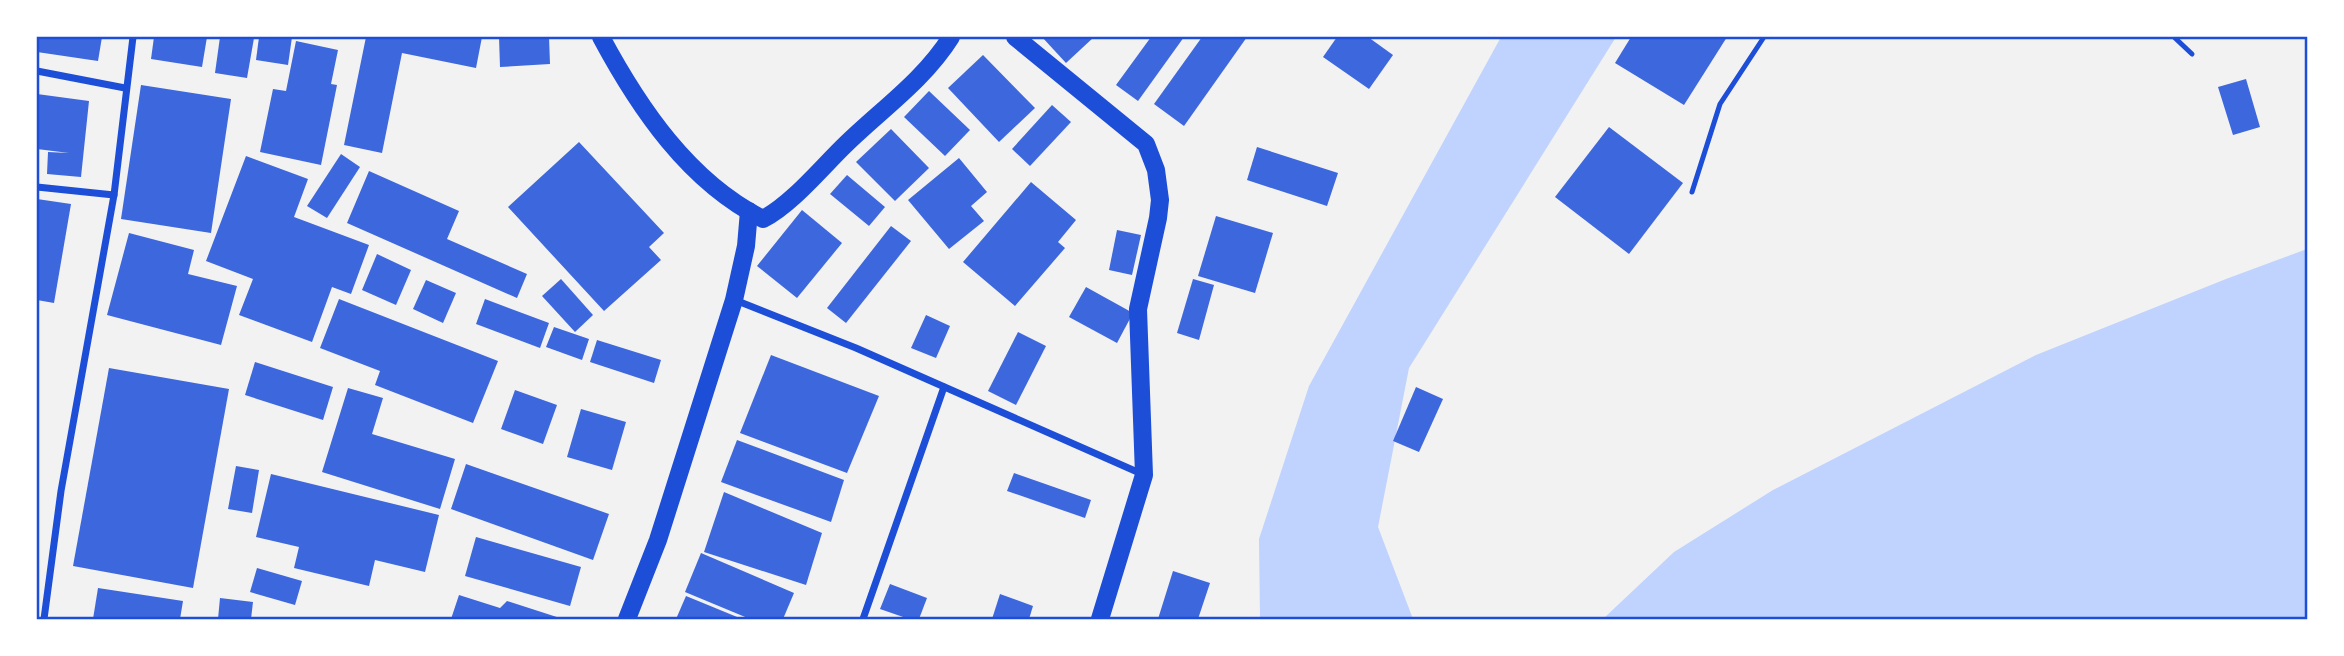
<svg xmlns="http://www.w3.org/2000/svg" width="2344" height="656" viewBox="0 0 2344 656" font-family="Mulish,sans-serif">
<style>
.water{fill:#bfd3fe}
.building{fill:#3d67dc}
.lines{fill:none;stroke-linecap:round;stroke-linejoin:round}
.service{stroke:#1d4ed8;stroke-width:5}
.minor{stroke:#1d4ed8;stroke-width:7}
.primary{stroke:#1d4ed8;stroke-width:18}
.neatline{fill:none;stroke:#1d4ed8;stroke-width:2.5}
</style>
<rect width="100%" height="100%" fill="#f2f2f2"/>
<g class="water">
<path d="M1501 37H1616L1409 368 1378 527 1413 619H1260L1259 539 1309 386Z"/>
<path d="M2307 249V619H1603L1674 552 1773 490 2036 355 2226 279Z"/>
</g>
<g class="building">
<path d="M37 37H102L98 61 37 52Z"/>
<path d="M154 37H207L202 67 151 59Z"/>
<path d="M220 37 254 38 247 78 215 73Z"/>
<path d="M259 37H292L288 65 256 60Z"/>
<path d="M366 37H482L476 68 402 53 382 153 344 145Z"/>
<path d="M499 37H549L550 64 500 67Z"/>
<path d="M1042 37H1094L1066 63Z"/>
<path d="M1151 37H1184L1138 101 1116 85Z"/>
<path d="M1202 37H1247L1184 126 1154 104Z"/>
<path d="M1337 37H1368L1393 55 1369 89 1323 57Z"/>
<path d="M1631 37H1727L1684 105 1615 63Z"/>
<path d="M296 41 338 50 331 84 337 85 321 165 260 152 273 89 286 91Z"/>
<path d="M983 55 1035 108 999 142 948 88Z"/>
<path d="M2246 79 2260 127 2233 135 2218 87Z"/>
<path d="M141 85 231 99 211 233 121 219Z"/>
<path d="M929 91 970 130 945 156 904 117Z"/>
<path d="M37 94 89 101 81 177 47 174 48 152 69 153 37 149Z"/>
<path d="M1052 105 1071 122 1030 166 1012 149Z"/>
<path d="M1609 127 1683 183 1629 254 1555 197Z"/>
<path d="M891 129 929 168 895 201 856 162Z"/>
<path d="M579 142 664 233 649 247 661 260 604 311 508 207Z"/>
<path d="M1257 147 1338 173 1327 206 1247 180Z"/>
<path d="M341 154 360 167 327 218 307 206Z"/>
<path d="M246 156 308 179 294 217 369 245 351 294 332 287 312 342 239 315 253 279 206 261Z"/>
<path d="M959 158 987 192 971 206 984 221 949 249 908 200Z"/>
<path d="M369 171 459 211 447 239 527 274 517 298 347 223Z"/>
<path d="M847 175 885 207 869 226 830 194Z"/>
<path d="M1031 182 1076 220 1058 242 1065 248 1015 306 963 262Z"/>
<path d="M37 199 71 204 54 303 37 300Z"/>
<path d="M802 210 842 243 797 298 757 266Z"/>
<path d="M1216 216 1273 233 1255 293 1198 276Z"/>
<path d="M891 226 911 241 846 323 827 308Z"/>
<path d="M1117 230 1141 235 1132 275 1109 270Z"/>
<path d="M129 233 194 250 188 274 237 286 221 345 107 315Z"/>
<path d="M377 254 411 270 396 305 362 290Z"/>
<path d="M561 279 593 315 575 332 542 296Z"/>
<path d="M1193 279 1214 285 1199 340 1177 333Z"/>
<path d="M426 280 456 293 443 323 413 309Z"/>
<path d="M1086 287 1133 313 1117 343 1069 317Z"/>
<path d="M339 299 498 361 473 423 375 385 380 371 320 348Z"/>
<path d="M485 299 549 323 540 348 476 324Z"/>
<path d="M926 315 950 326 936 358 911 348Z"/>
<path d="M554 327 589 339 582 360 546 347Z"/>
<path d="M1018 332 1046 346 1016 405 988 391Z"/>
<path d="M597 340 661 360 654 383 590 362Z"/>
<path d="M771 355 879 396 847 473 740 433Z"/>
<path d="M255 362 333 387 323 420 245 395Z"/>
<path d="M109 368 229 389 193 588 73 566Z"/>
<path d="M1416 387 1443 399 1419 452 1393 441Z"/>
<path d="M348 388 383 398 372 434 455 459 440 509 322 472Z"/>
<path d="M515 390 557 405 543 444 501 429Z"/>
<path d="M581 409 626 422 612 470 567 457Z"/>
<path d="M737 440 844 480 831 522 721 482Z"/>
<path d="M466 464 609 514 593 560 451 509Z"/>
<path d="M236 466 259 470 252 513 228 509Z"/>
<path d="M1014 473 1091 500 1085 518 1007 491Z"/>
<path d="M271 474 439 515 425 572 375 560 369 586 294 568 299 547 256 537Z"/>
<path d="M724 492 822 533 806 585 704 552Z"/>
<path d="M476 537 581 567 570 606 465 576Z"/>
<path d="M701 553 794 593 783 619H750L685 592Z"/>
<path d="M257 568 302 581 295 605 250 592Z"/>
<path d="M1173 571 1210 583 1198 619H1158Z"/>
<path d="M890 584 927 598 919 619H909L880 609Z"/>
<path d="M98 588 183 601 180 619H93Z"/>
<path d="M1000 594 1033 606 1029 619H992Z"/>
<path d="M459 595 500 608 507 601 563 619H451Z"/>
<path d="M686 596 742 619H676Z"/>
<path d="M220 598 253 602 251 619H218Z"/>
</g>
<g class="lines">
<g class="service">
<path d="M2174 37 2192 54"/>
<path d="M1692 192 1720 104 1764 37"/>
</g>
<g class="minor">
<path d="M37 71 125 88"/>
<path d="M37 187 114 195"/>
<path d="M735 300 856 348 1142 474"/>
<path d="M44 619 61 491 114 195 133 37"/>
<path d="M863 619 944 387"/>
</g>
<g class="primary">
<path d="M601 37C639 108 689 182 763 219 792 204 822 167 846 144 882 109 924 80 951 37"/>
<path d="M1015 37 1146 144 1156 170 1160 200 1158 218 1138 309 1144 475 1100 619"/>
<path d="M627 619 658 540 734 300 746 246 749 211"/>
</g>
</g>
<rect width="2344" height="656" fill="none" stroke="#ffffff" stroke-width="77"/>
<rect x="38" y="38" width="2268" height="580" class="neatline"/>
</svg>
